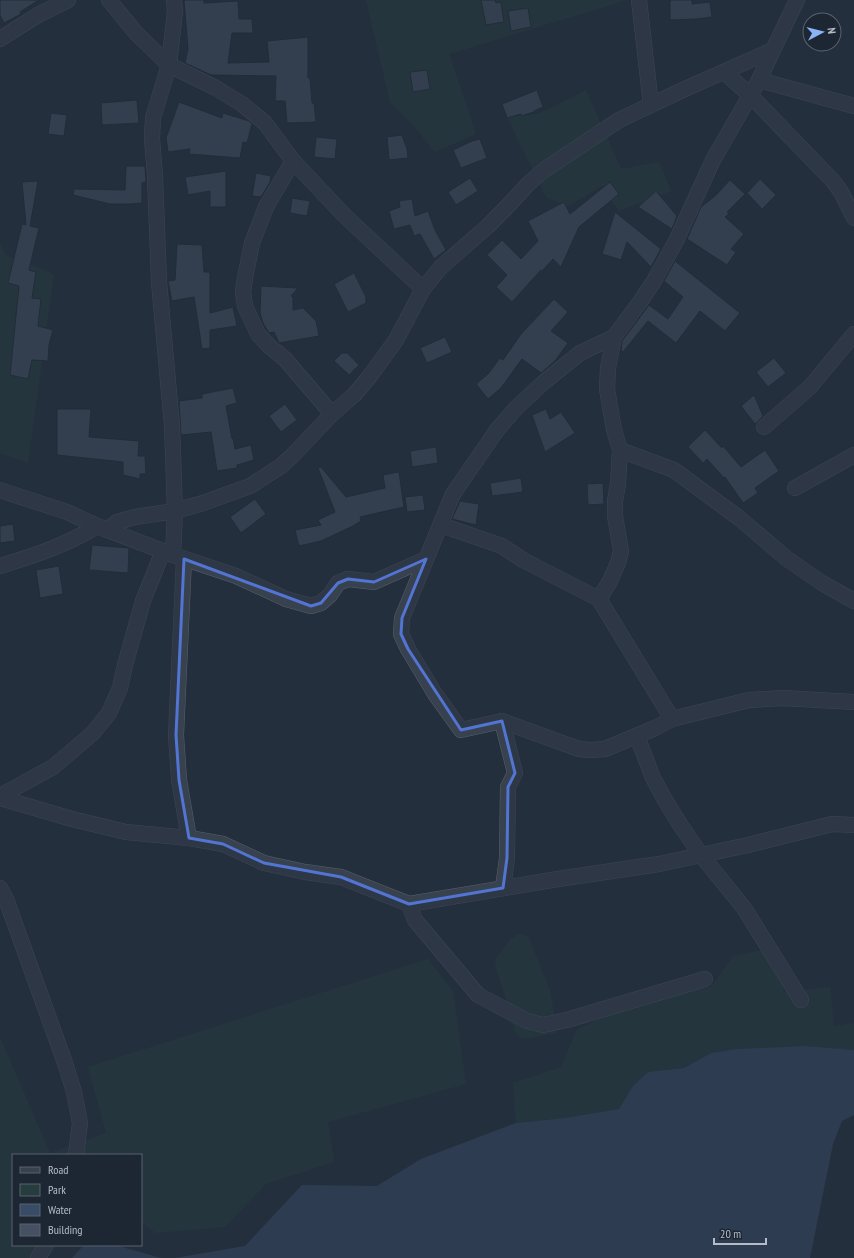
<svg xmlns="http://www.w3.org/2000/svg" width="854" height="1258" viewBox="0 0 854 1258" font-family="'PT Sans Narrow',sans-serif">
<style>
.green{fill:#263c3f}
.water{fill:#394c67}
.building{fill:#455162;stroke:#1f2835}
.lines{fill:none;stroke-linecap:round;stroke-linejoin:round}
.minor-casing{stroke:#565f6c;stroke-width:16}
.minor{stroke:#38414e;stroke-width:15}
.marked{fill:none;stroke:#5274d3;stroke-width:3;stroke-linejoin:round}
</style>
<rect width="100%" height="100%" fill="#242f3e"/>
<g class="green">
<path d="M366 0H627L449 54 476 134 435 152 412 124 390 102Z"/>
<path d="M586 90 621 169 659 162 671 191 619 211 602 186 568 206 546 197 507 117 535 114 549 109Z"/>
<path d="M0 244 6 255 54 274 28 463 0 453Z"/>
<path d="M518 934 528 936 550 990 557 1033 531 1038 522 1039 515 1032 504 992 497 973 495 959 511 939Z"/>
<path d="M779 947 784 992 830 987 834 1026 854 1023V1050L804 1046 737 1049 711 1053 684 1068 648 1072 633 1086 619 1109 565 1118 516 1123 513 1083 561 1067 577 1029 648 998 711 987 733 956Z"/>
<path d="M428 959 453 992 466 1084 328 1122 334 1162 266 1184 225 1227 156 1233 141 1222V1155H13V1245H52L41 1258H0V1037L50 1153 106 1133 88 1067Z"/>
</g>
<g class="water">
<path d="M804 1046 854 1050V1115L842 1121 833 1144 810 1258H175L245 1246 302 1185 377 1186 421 1159 516 1123 565 1118 619 1109 633 1086 648 1072 684 1068 711 1053 737 1049Z"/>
<path d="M84 1245H115L161 1258H72Z"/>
</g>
<g class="building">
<path d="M0 0H39L20 12 21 14 4 23 0 15Z"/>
<path d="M184 0H204V3L238 1 239 19H252L253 33H232L228 63 269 62 267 41 308 37V78H310L312 103H314L316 122 287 123 285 101H275L276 76 211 75 185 63 188 49Z"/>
<path d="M481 0H495L496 3 501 2 504 22 486 25Z"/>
<path d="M670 0H692V4L710 2 712 17 696 19 670 20Z"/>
<path d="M528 8 531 27 511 31 508 11Z"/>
<path d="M427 70 430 89 413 92 410 72Z"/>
<path d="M537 90 543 107 534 111V112L521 116V114L507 118 502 104Z"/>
<path d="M137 100 139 123 102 125 101 103Z"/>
<path d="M179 102 222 118 223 113 249 121 252 124 247 143 243 142 240 158 189 154 190 149 168 152 166 138Z"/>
<path d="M51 113 67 115 64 136 48 134Z"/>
<path d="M402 135 407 149 408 158 389 160 387 137Z"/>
<path d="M316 137 337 139 335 159 314 157Z"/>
<path d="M480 139 487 158 461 168 453 150 472 141Z"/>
<path d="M126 166H145L146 182 142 183V203L131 204H110L73 195 74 189 125 190Z"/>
<path d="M226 171V207H210V191L188 195 185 177Z"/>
<path d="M256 173 271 176 270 182 261 197 252 196Z"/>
<path d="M470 178 478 191 456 205 448 192Z"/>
<path d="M760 179 776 195 762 209 747 193Z"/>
<path d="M730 180 745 194 727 212 729 214 725 217 744 234 731 249 736 252 727 265 687 239 701 207 715 196Z"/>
<path d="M38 181 30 226 39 228 29 270 36 272 32 298 41 299 38 326 53 330 49 345 48 361 32 360 28 379 10 375 19 286 8 283 22 224 26 225 22 182Z"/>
<path d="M610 182 619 194 579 227 561 267 553 259 542 271 541 270 512 302 496 287 507 275 487 255 502 240 521 259 538 241 528 221 564 202 570 214Z"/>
<path d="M656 191 677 216 672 229 638 207Z"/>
<path d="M292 198 310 201 307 216 290 213Z"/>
<path d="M412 199 415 216 428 211 435 230 446 250 434 259 420 234 414 236 410 225 394 229 389 211 400 207 399 201Z"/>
<path d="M615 212 661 249 651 267 627 242 621 260 602 254Z"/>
<path d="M177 244 202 245 204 272H210V313L233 307 237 326 210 330V348L202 349 194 297 172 301 168 281 175 280Z"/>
<path d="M675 261 740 313 725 331 700 311 676 343 648 321 623 352 621 350 622 341 649 305 668 319 683 297 664 281Z"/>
<path d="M354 273 366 297V303L348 312 334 284Z"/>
<path d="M261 286 298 288 291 296 293 297V310L303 308 316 321 319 336 279 343 274 332 269 333 263 323 260 313Z"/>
<path d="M554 299 568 312 551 331 568 343 555 361 541 373 522 359 501 388 488 399 476 384 488 374 500 358 503 360 521 334Z"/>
<path d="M445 337 452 352 427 363 420 348Z"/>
<path d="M342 353H347L359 365 349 375 334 361Z"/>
<path d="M774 358 786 373 768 387 756 372Z"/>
<path d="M233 388 237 403 226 406 232 439 233 438 235 449 251 445 254 460 237 465V468L217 471 211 432 181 435 179 401 202 398V394Z"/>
<path d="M754 395 763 416 755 424 741 406Z"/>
<path d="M285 404 297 420 281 432 269 416Z"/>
<path d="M57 409H91L89 437 139 441 138 456H145L146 474H140V479L123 475V462L57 455Z"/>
<path d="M546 409 550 419 561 412 575 433 545 452 532 415Z"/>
<path d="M705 430 722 448 723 446 741 467 765 450 779 471 755 488 758 493 743 503 725 477 724 478 707 459 703 463 688 447Z"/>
<path d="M436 447 438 463 412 467 410 451Z"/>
<path d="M321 467 346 497 385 488 383 475 399 472 404 507 360 517 361 521 353 526 321 541 299 546 295 530 321 525 318 520 335 512 318 468Z"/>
<path d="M521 478 523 492 492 496 490 483Z"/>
<path d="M603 483 604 504 588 505 587 484Z"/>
<path d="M423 495 425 510 407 512 405 497Z"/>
<path d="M255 499 266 514 241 533 230 517Z"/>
<path d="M460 501 479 504 476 525 452 519Z"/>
<path d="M13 524 15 541 0 543V526Z"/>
<path d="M92 545 129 548 128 573 89 570Z"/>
<path d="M59 566 63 594 40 598 36 570Z"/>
</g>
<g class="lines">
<g class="minor-casing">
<g id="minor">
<path d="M109 0 136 33 169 65 216 88 242 104 265 123 293 161 344 215 423 289"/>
<path d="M639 0 651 105"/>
<path d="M0 39 38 15 68 0"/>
<path d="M724 72 750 95 833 181 841 192 854 218"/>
<path d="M759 80 854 106"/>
<path d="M293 161 266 207 252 243 245 278 243 292 245 306 258 334 269 346 285 359 332 414"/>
<path d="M614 337 580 353 544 382 516 408 497 430 453 494 402 618 401 634 408 649 435 694 461 730 502 721 579 749 591 750 605 749 655 728 672 719 749 700 783 698 854 702"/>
<path d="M764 427 810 387 854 334"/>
<path d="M620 450 674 470 739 518 786 558 822 583 854 601"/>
<path d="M795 488 854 455"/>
<path d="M0 490 67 512 97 526 173 555 236 576 286 599 311 606 321 603 330 595 338 583 348 579 374 582 426 559"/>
<path d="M441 525 502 546 523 560 599 599 672 719"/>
<path d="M107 530 117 522 135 517 175 511 203 503 250 486 281 466 292 456 332 414 354 395 370 376 396 340 423 289 441 267 488 226 505 209 528 184 544 170 619 120 687 88 773 50 797 0"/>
<path d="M173 555 175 511 172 426 159 282 155 176 152 138 153 118 169 65 175 11 174 0"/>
<path d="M184 559 176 735 179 780 189 838"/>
<path d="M0 566C33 556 67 545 97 526"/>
<path d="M599 599 610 581 618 563 621 551 615 516V501L618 484 620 450 614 430 607 389 608 368 614 337 640 302 654 281 676 241 713 160 759 80 773 50"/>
<path d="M502 721 515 773 508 787 507 858 503 888"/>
<path d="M637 736 653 778 665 800 681 826 701 855 744 908 801 1000"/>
<path d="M0 796 53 767 93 733 109 713 120 688 125 665 143 601 163 551"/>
<path d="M0 798 72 819 126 832 189 838 223 844 264 863 305 872 341 877 409 904 558 879 659 864 748 845 832 824 854 825"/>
<path d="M0 888 6 899 65 1063 74 1092 80 1123 76 1155"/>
<path d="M409 904 415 920 478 995 527 1021 543 1025 567 1020 705 979"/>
<path d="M38 1258 46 1245"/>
</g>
</g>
<use href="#minor" class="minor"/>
</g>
<path d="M0 0H854V1258H0ZM184 559 311 606 321 603 338 583 348 579 374 582 426 559 402 618 401 634 408 649 461 730 502 721 515 773 508 787 507 858 503 888 409 904 341 877 264 863 223 844 189 838 179 780 176 735Z" fill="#242f3e" fill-opacity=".55" fill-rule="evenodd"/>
<path class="marked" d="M184 559 311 606 321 603 338 583 348 579 374 582 426 559 402 618 401 634 408 649 461 730 502 721 515 773 508 787 507 858 503 888 409 904 341 877 264 863 223 844 189 838 179 780 176 735Z"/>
<rect x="12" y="1154" width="130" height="92" fill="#1d2633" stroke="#59626f"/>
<rect x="20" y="1167" width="20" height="6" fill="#38414e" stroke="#59626f"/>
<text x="48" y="1174" font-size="12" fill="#b4bcc9">Road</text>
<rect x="20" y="1184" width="20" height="12" fill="#263c3f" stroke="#59626f"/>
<text x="48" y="1194" font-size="12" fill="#b4bcc9">Park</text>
<rect x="20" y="1204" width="20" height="12" fill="#394c67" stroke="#59626f"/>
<text x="48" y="1214" font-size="12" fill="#b4bcc9">Water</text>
<rect x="20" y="1224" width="20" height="12" fill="#455162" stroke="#59626f"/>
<text x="48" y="1234" font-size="12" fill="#b4bcc9">Building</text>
<g transform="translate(822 32) rotate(83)"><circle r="19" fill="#1d2633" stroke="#59626f"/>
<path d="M0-3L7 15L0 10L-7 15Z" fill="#8ab4f8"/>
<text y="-6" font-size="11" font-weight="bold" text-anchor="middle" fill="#b4bcc9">N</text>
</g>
<path d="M714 1238v6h52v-6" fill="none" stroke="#b4bcc9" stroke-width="2"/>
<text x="720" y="1238" font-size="12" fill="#b4bcc9" stroke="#1d2633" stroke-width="3" paint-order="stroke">20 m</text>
</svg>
